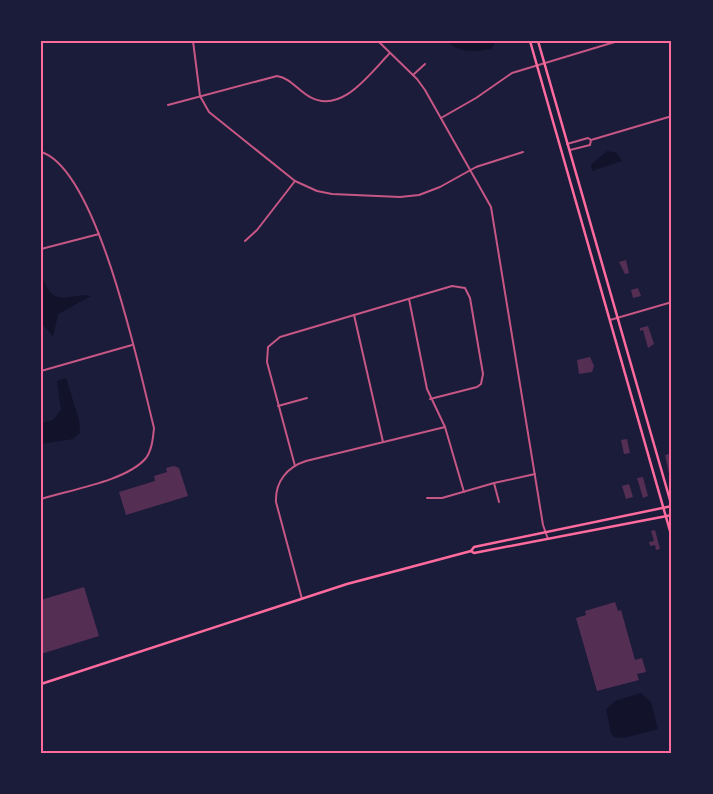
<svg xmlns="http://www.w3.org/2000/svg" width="713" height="794" viewBox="0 0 713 794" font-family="'Space Grotesk',sans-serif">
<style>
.water{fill:#12122b}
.building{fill:#542f53}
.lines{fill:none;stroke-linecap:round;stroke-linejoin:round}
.minor{stroke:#c65784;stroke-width:2}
.secondary{stroke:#ff6b9d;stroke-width:2.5}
.primary{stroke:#ff6b9d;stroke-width:2.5}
.neatline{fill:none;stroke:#ff6b9d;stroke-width:2}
</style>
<rect width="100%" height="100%" fill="#1b1b3a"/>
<g class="water">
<path d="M446 41H496L491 49C474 52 460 53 446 41Z"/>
<path d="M607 151 617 153 622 161 592 171 591 165Z"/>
<path d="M41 274C44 279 45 285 48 289 58 306 76 292 91 296L58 314 53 337 41 322Z"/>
<path d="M66 378 79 420 80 433 73 439 41 444V423L53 420 61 410 57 381Z"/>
<path d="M641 693 651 702 658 729 624 738 614 737 611 733 606 709 615 701Z"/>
</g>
<g class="building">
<path d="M626 260 629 273 625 274 619 262Z"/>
<path d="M638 288 641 296 633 298 631 290Z"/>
<path d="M648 326 654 344 648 348 643 330 640 331V328Z"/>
<path d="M590 357 594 366 592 372 579 374 577 360Z"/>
<path d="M627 439 630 453 624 454 621 440Z"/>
<path d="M672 453V478H670L665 455Z"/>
<path d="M174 466 179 468 188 496 126 515 119 492 155 481 154 476 167 472 166 468Z"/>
<path d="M643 477 648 496 643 498 637 478Z"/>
<path d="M629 484 633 497 626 499 622 486Z"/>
<path d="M655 530 660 549 656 550 655 545 650 546 649 542 654 541 651 531Z"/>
<path d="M84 587 99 636 41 654V600Z"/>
<path d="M615 602 618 611 621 610 635 660 642 658 646 672 637 674 639 680 597 691 576 618 586 615 585 611Z"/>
</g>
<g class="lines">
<g class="minor">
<path d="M193 41 200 96 209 112 295 181 317 191 332 194 400 197 419 195 440 187 476 167 523 152"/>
<path d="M378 41 417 79 425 90 491 207 543 525 548 539"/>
<path d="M413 75 425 64"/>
<path d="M168 105 277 76C291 78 298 91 310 97 342 115 371 72 390 53"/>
<path d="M441 118 476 98 512 73 618 41"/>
<path d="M567 144 588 138 591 140 672 116"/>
<path d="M570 150 590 145 591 140"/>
<path d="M41 152C98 169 140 373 154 428 153 438 152 450 146 458 127 481 69 490 41 499"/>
<path d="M245 241 257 230 295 181"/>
<path d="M41 249 99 234"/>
<path d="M409 299 427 389 445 427 464 492"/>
<path d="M354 315 383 442"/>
<path d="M610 320 672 302"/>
<path d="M41 371 132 345"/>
<path d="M278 406 307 398"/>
<path d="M295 466 267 362 268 347 280 337 452 286 465 288 470 298 483 374 481 384 477 387 430 399"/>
<path d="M494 483 499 502"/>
<path d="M427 498H442L494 483 535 474"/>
<path d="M302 599 276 502C275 482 287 467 306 461L445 427"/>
</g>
<g class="secondary">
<path d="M471 551 474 553 672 515"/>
<path d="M41 684 347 584 471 551 474 547 672 506"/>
</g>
<g class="primary">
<path d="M530 41 672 538"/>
<path d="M538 41 672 507"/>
</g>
</g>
<rect width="713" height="794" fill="none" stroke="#1b1b3a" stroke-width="85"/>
<rect x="42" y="42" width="628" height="710" class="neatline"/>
</svg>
